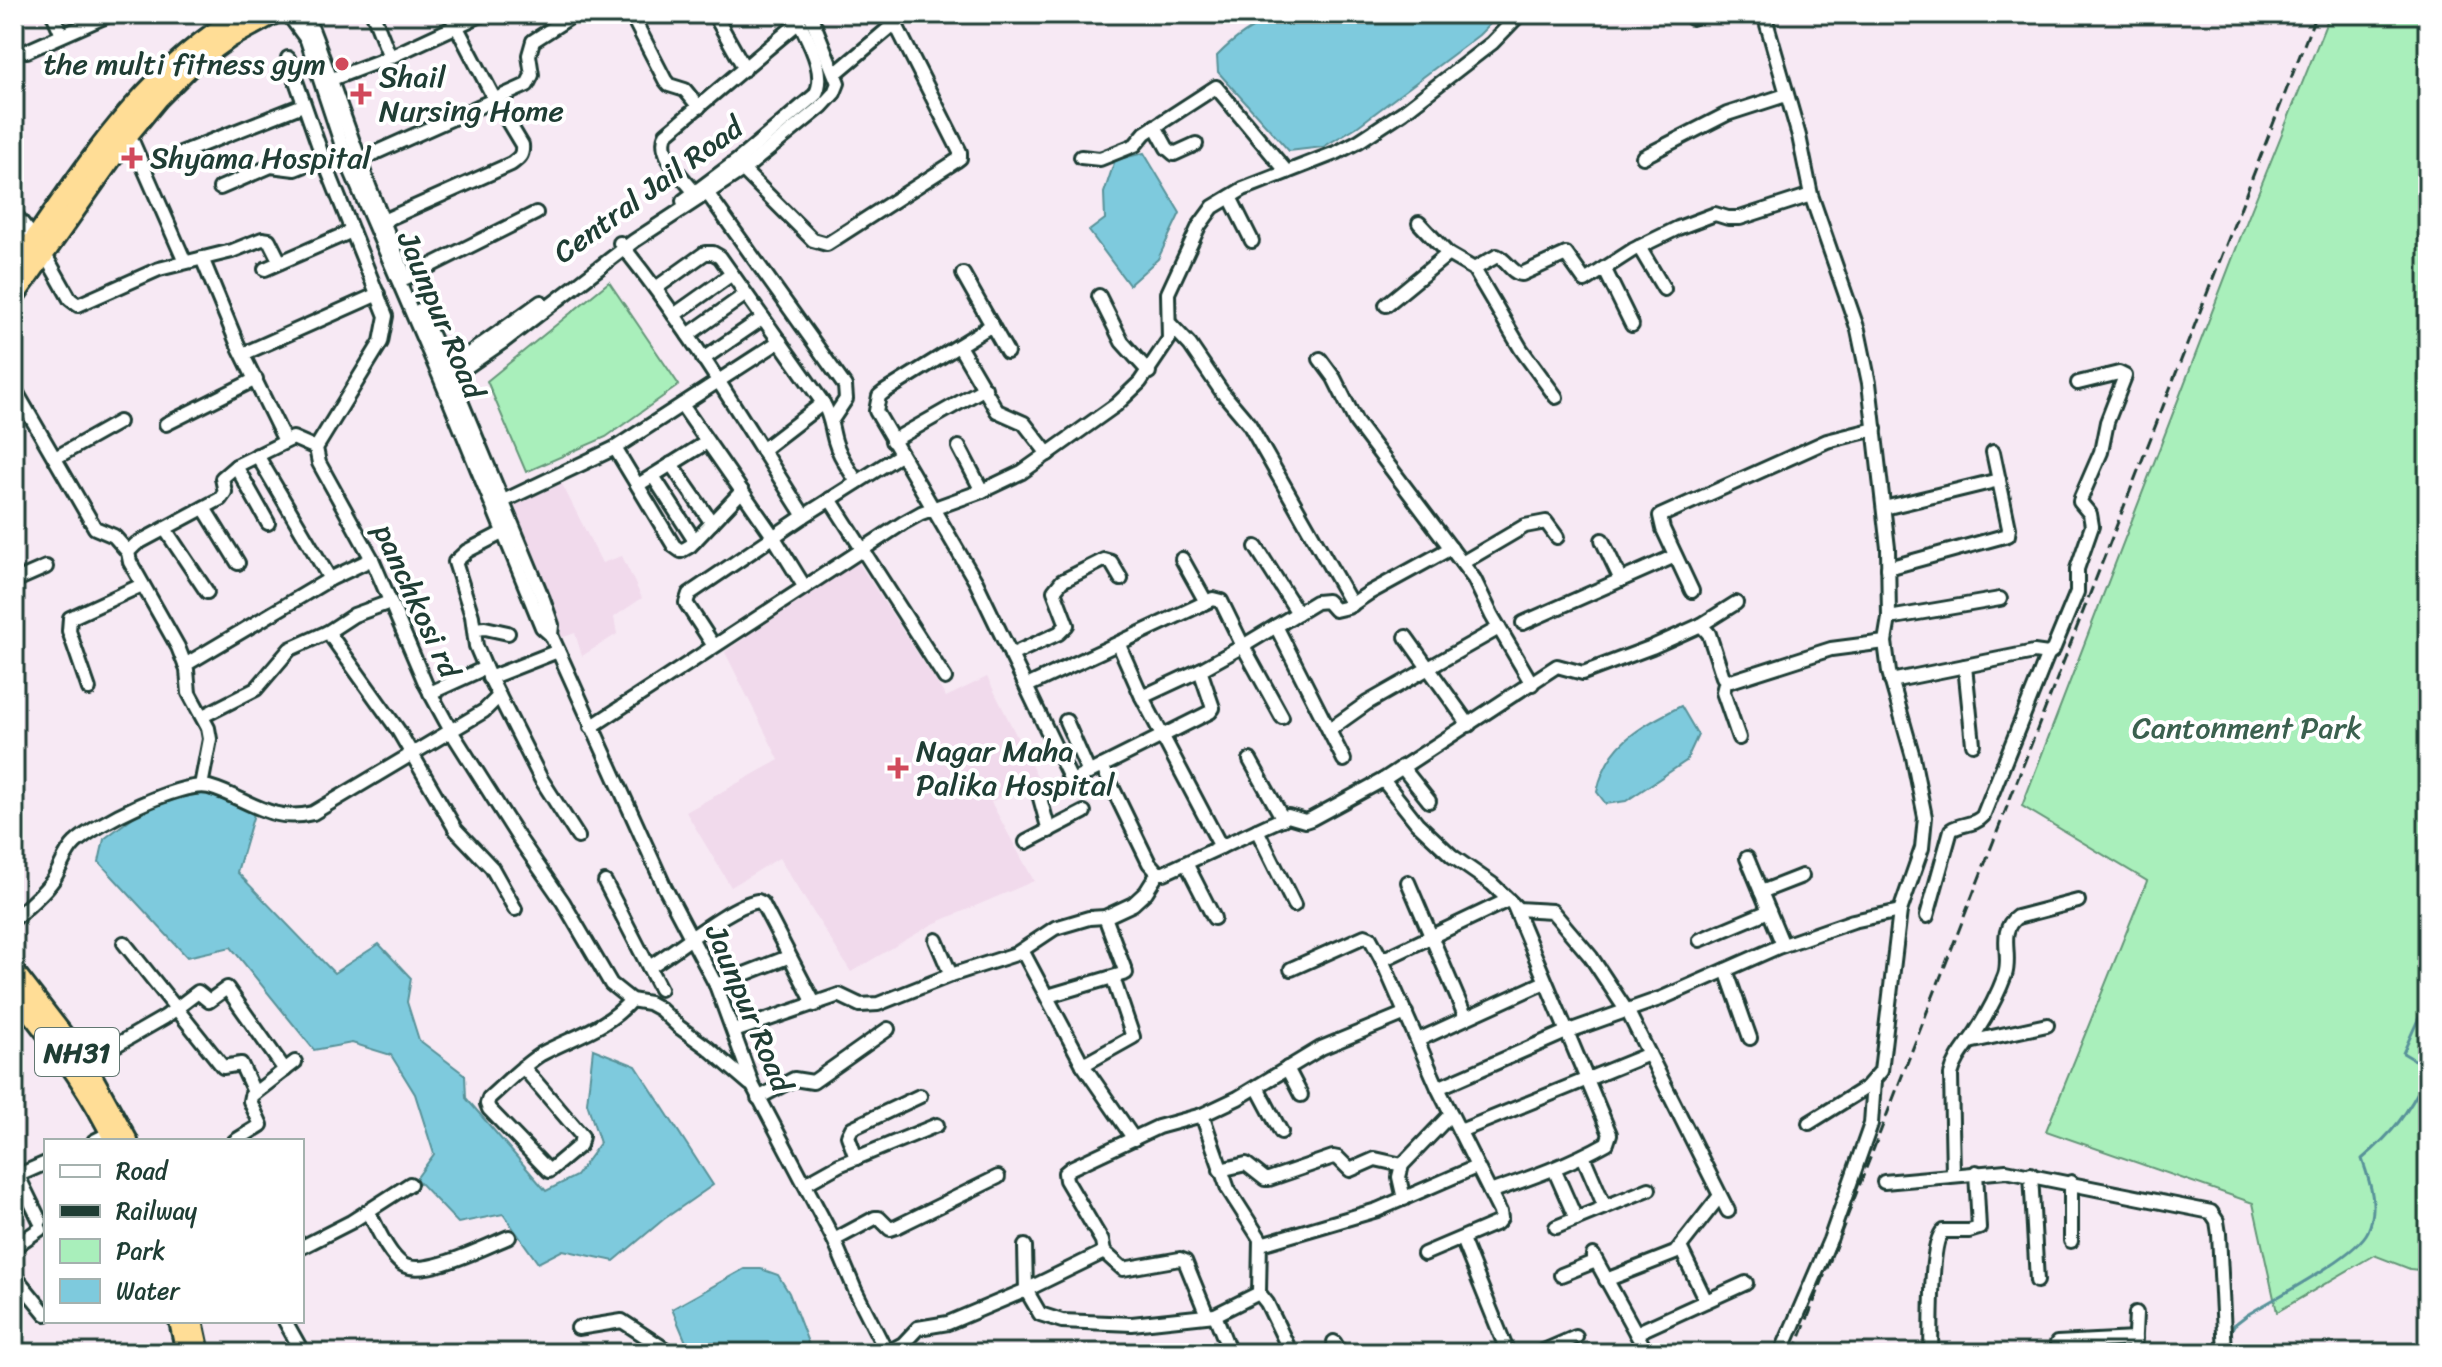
<svg xmlns="http://www.w3.org/2000/svg" width="2442" height="1367" viewBox="0 0 2442 1367" font-family="Sriracha,sans-serif">
<style>
.built{fill:#f1daec}
.green{fill:#a9efbb;stroke:#649678;stroke-width:2}
.water{fill:#7ecadd;stroke:#589299;stroke-width:2}
.lines{fill:none;stroke-linecap:round;stroke-linejoin:round}
.stream{stroke:#589299;stroke-width:3}
.minor-casing{stroke:#1f3d34;stroke-width:18}
.highway-casing{stroke:#1f3d34;stroke-width:24}
.minor{stroke:#fff;stroke-width:12}
.highway{stroke:#ffdd96;stroke-width:18}
.rail{stroke:#1f3d34;stroke-width:3;stroke-dasharray:12 6;stroke-linecap:butt}
.poi-dot{fill:#d1495b;stroke:#fff;stroke-width:3}
.labels{text-anchor:middle;dominant-baseline:central;stroke-width:8;stroke-linejoin:round;paint-order:stroke}
.shield{fill:#fff;stroke:#627771;stroke-width:2}
.shield-label{font-size:28px;font-weight:bold;fill:#1f3d34}
.poi-label{font-size:30px;fill:#1f3d34;stroke:#fff;text-anchor:start}
.street-label{font-size:30px;fill:#1f3d34;stroke:#fff}
.park-label{font-size:30px;fill:#3b614f;stroke:#fff}
</style>
<rect width="100%" height="100%" fill="#f7e9f4"/>
<filter id="ink" filterUnits="userSpaceOnUse"><feTurbulence type="fractalNoise" baseFrequency=".0125" numOctaves="2"/><feDisplacementMap in="SourceGraphic" scale="16" xChannelSelector="R" yChannelSelector="G"/><feConvolveMatrix kernelMatrix="1 2 1 2 8 2 1 2 1" color-interpolation-filters="sRGB"/></filter>
<g filter="url(#ink)">
<g class="built">
<path d="M562 484 602 563 622 556 642 598 614 617 617 634 582 656 575 633 561 638 509 507Z"/>
<path d="M856 559 946 697 987 677 1037 777 991 802 1034 881 933 924 851 972 779 858 731 887 686 812 779 760 725 652Z"/>
</g>
<g class="green">
<path d="M2330 14H2428V1271L2410 1269 2374 1255 2277 1312 2253 1203 2046 1131 2147 881 2022 806 2248 218Z"/>
<path d="M609 282 679 385 606 437 526 472 487 381Z"/>
</g>
<g class="water">
<path d="M1280 14H1500L1479 35 1358 126 1323 147 1289 151 1218 72 1217 56C1235 37 1256 24 1280 14Z"/>
<path d="M1144 153 1180 213 1158 259 1129 285 1089 231 1105 219 1104 193 1115 160Z"/>
<path d="M1681 706 1698 735 1686 761 1626 801 1606 804 1597 792C1607 743 1640 727 1681 706Z"/>
<path d="M207 793 254 814 237 872 334 973 379 944 411 978 407 1002 419 1040 465 1075 466 1098 546 1191 576 1176 600 1143 587 1103 593 1049 636 1066 713 1185 664 1219 614 1261 563 1250 538 1263 503 1214 458 1223 416 1179 434 1154 415 1094 391 1055 352 1043 314 1050 231 947 187 957 99 862 104 839 153 802Z"/>
<path d="M744 1269H761L778 1275 789 1293 812 1353H683L686 1342 672 1309Z"/>
</g>
<g class="lines">
<path class="stream" d="M2230 1334 2234 1325 2247 1315C2273 1299 2357 1256 2368 1231 2379 1207 2370 1182 2362 1159 2393 1133 2408 1113 2426 1077L2418 1062 2403 1053 2421 1013 2428 1007"/>
<g class="minor-casing">
<g id="minor">
<path d="M53 14 62 35"/>
<path d="M288 14 307 40 348 164 439 375 542 627 551 635 665 888 716 985 753 1086 834 1240 855 1290 887 1353"/>
<path d="M301 14 312 29 320 50 369 186 403 271"/>
<path d="M373 14 390 57"/>
<path d="M631 14 665 80 669 85 685 90 699 107"/>
<path d="M714 14 745 69"/>
<path d="M1764 14 1799 136 1811 195 1858 330 1869 383 1888 548 1889 618 1885 642 1889 672 1913 757 1925 817 1922 848 1900 911 1881 1071 1867 1087 1809 1123"/>
<path d="M1692 18 1704 14"/>
<path d="M27 51 111 14"/>
<path d="M288 58 323 158 386 316 381 342 316 448 319 463 372 559 426 685 451 731 518 837 563 902 611 984 631 1000 649 1003 660 1009 679 1027 708 1048 750 1084"/>
<path d="M836 73 906 14"/>
<path d="M324 82 390 57 483 14"/>
<path d="M1155 126 1167 148 1174 154 1196 144"/>
<path d="M129 134 185 262"/>
<path d="M181 153 303 105"/>
<path d="M1081 157 1100 159 1135 145 1145 133 1216 87 1287 172"/>
<path d="M1643 157 1727 114 1786 95"/>
<path d="M359 160 527 85 532 75 529 55 533 41 575 14"/>
<path d="M743 170 813 240 827 244 956 161 960 158V152L896 25"/>
<path d="M220 188 271 166 295 169 323 158"/>
<path d="M695 193C683 177 657 155 666 134L799 22"/>
<path d="M708 194 845 386 846 399 832 420"/>
<path d="M1230 197 1252 241"/>
<path d="M683 201 738 160 815 95C829 72 805 36 796 14"/>
<path d="M14 213 35 239"/>
<path d="M383 221 511 164C519 158 523 156 522 145L495 100 450 14"/>
<path d="M1419 223 1448 254 1474 269 1521 349 1556 397"/>
<path d="M620 243C689 328 745 424 804 516"/>
<path d="M1639 247 1664 289"/>
<path d="M44 253 70 299 78 305 159 269 232 251 262 239 269 240 280 262"/>
<path d="M202 258 237 343 285 441"/>
<path d="M1604 268 1632 325"/>
<path d="M265 269 352 231"/>
<path d="M1474 269 1497 256C1507 260 1512 274 1522 274L1566 254 1585 281 1633 250 1678 228 1715 214 1728 218H1740L1811 195"/>
<path d="M963 274 1007 352"/>
<path d="M406 278 536 213"/>
<path d="M656 288 705 253H713L720 257 823 403C831 416 831 427 835 441 839 456 849 469 857 482"/>
<path d="M1099 296 1122 342 1149 372"/>
<path d="M1386 305 1448 254"/>
<path d="M420 310 454 384 543 599 552 625 551 635"/>
<path d="M674 315 732 274"/>
<path d="M992 325 884 392 879 396 876 411 976 582 1072 782"/>
<path d="M1171 325 1190 345 1222 392 1249 424 1352 605"/>
<path d="M688 335 746 294"/>
<path d="M959 346 997 411 1024 423 1048 454"/>
<path d="M243 354 378 294"/>
<path d="M703 359 763 318"/>
<path d="M1320 359 1334 378 1356 422 1474 579 1492 616 1532 684"/>
<path d="M442 373 541 302"/>
<path d="M446 381 504 341 634 241 747 167 822 106 834 93 838 83 810 14"/>
<path d="M14 388 95 528 114 536 128 552"/>
<path d="M682 405 773 536 804 586"/>
<path d="M166 424 256 379"/>
<path d="M892 441 985 388"/>
<path d="M959 447 982 491"/>
<path d="M615 448 674 546 681 551 690 546 742 491"/>
<path d="M762 450 823 403"/>
<path d="M257 455 330 579"/>
<path d="M55 458 119 422"/>
<path d="M671 464 712 523"/>
<path d="M236 466 268 523"/>
<path d="M653 476 695 541"/>
<path d="M638 485 707 442"/>
<path d="M830 499 945 678"/>
<path d="M495 505 615 448 780 341"/>
<path d="M204 508 238 563"/>
<path d="M1884 508 1999 480"/>
<path d="M165 529 207 592"/>
<path d="M504 532 467 551 455 562 472 616 476 646 487 672 541 779 578 837"/>
<path d="M1602 540 1621 580"/>
<path d="M1256 547 1298 613"/>
<path d="M1182 559 1206 602"/>
<path d="M1462 563 1525 526 1546 522 1557 537"/>
<path d="M1888 568 2008 535 2009 528 1993 452"/>
<path d="M14 581 46 567"/>
<path d="M1692 591 1663 529 1660 516 1827 441 1875 429"/>
<path d="M1889 618 2000 599"/>
<path d="M1523 623 1675 556"/>
<path d="M1701 625 1736 603"/>
<path d="M1276 626 1344 760"/>
<path d="M474 629 485 628 508 633"/>
<path d="M328 632 398 730 456 830 492 868 515 909"/>
<path d="M1406 637 1469 725"/>
<path d="M1119 645 1142 697 1221 847"/>
<path d="M714 646 686 603 689 594 804 516 900 455"/>
<path d="M1011 655 1059 633 1067 625 1054 591 1062 581 1104 560 1111 562 1121 579"/>
<path d="M185 665 330 579 372 559"/>
<path d="M1965 666 1973 744"/>
<path d="M489 678 558 651"/>
<path d="M1726 680 1723 692 1739 738"/>
<path d="M1891 681 2034 652 2048 654 2053 650 2077 592V569L2092 526 2090 514 2080 502 2081 498 2101 452 2107 422 2125 376 2119 373 2078 383"/>
<path d="M1027 686 1213 599 1221 601 1243 646 1200 670 1142 697"/>
<path d="M89 689 69 631 70 618 142 585"/>
<path d="M430 693 485 668"/>
<path d="M203 716 256 689 290 649 328 632 354 615 390 602"/>
<path d="M1282 717 1243 646 1316 602 1327 601 1335 610 1348 607 1369 593 1451 548"/>
<path d="M1066 721 1089 773"/>
<path d="M591 727 903 523 921 513 982 491 1022 472 1116 405 1140 382 1169 339 1168 293 1199 226 1213 207 1243 189 1338 152 1359 141 1403 112 1492 43 1520 14"/>
<path d="M1329 730 1367 703 1499 628"/>
<path d="M1250 760 1283 819"/>
<path d="M1102 766 1149 863 1158 873H1164L1288 816 1305 821 1311 819 1383 780 1557 666 1583 673 1652 647 1701 625 1709 634 1723 677 1731 681 1831 649 1885 642"/>
<path d="M1402 767 1429 801"/>
<path d="M1383 780 1417 823 1452 856 1492 884 1518 909 1552 911 1591 957 1630 1016 1728 1211"/>
<path d="M201 786 210 739 208 728 189 693 187 670 178 647 130 562 128 552 136 544 220 499 225 492 222 478 236 466 293 438 316 448"/>
<path d="M1257 830 1294 905"/>
<path d="M1049 831 1040 798 1044 795 1210 712 1213 708 1200 670"/>
<path d="M1026 842 1084 812"/>
<path d="M1747 858 1783 945"/>
<path d="M1186 863 1214 918"/>
<path d="M605 882 660 989"/>
<path d="M1408 882 1466 1018"/>
<path d="M1761 892 1802 876"/>
<path d="M1927 916 1951 830C1962 823 1974 826 1983 816L2048 654"/>
<path d="M14 919C27 907 43 894 53 880 61 868 65 852 75 843 95 824 182 780 209 787 248 798 270 824 313 813L484 711 499 696"/>
<path d="M936 940 951 975"/>
<path d="M1700 940 1769 911"/>
<path d="M124 943 223 1067 241 1064 254 1092"/>
<path d="M1023 952 1083 1065"/>
<path d="M649 967C678 950 728 906 758 901L762 903 815 1005"/>
<path d="M1291 969 1365 936 1370 938 1382 960"/>
<path d="M1726 970 1750 1038"/>
<path d="M1113 978 1133 1037 1083 1065 1134 1139"/>
<path d="M716 985 788 957"/>
<path d="M1048 996 1126 973 1105 917"/>
<path d="M734 1031 839 995 860 1005 878 1004 951 975 1016 954 1055 928 1089 918 1105 917 1133 904 1146 892 1158 873"/>
<path d="M1418 1040 1545 982"/>
<path d="M1969 1042 2047 1025"/>
<path d="M85 1063 165 1017 198 992 209 1001 227 988 285 1070"/>
<path d="M523 1067 582 1136 580 1145 549 1171 489 1109 487 1104 489 1098C506 1083 522 1066 541 1054 572 1037 608 1028 631 1000"/>
<path d="M1287 1068 1301 1095"/>
<path d="M1257 1087 1281 1132"/>
<path d="M1438 1088 1566 1032 1662 998 1778 947 1853 921 1900 911"/>
<path d="M758 1098 794 1079 813 1082 888 1029"/>
<path d="M1202 1115 1228 1189 1260 1239 1259 1293"/>
<path d="M1460 1131 1649 1054"/>
<path d="M94 1141 110 1133"/>
<path d="M235 1141 261 1125 250 1101 251 1096 295 1062"/>
<path d="M1583 1156 1605 1207"/>
<path d="M856 1158 848 1136 852 1128 920 1096"/>
<path d="M1554 1169 1576 1219"/>
<path d="M1220 1170 1246 1164 1265 1179H1269L1333 1157 1338 1158 1350 1170 1375 1159 1402 1165"/>
<path d="M1953 1174 1951 1075C1955 1058 1967 1046 1976 1032 1987 1015 1998 994 2005 975 2012 955 1997 931 2017 917L2078 901"/>
<path d="M2031 1174 2037 1281"/>
<path d="M18 1176 40 1221"/>
<path d="M14 1177 46 1163"/>
<path d="M1884 1182 2006 1171 2211 1212 2217 1221 2219 1234 2225 1353"/>
<path d="M805 1184 839 1165 937 1125"/>
<path d="M1490 1192C1530 1178 1570 1164 1607 1143L1610 1134 1514 906"/>
<path d="M1404 1199 1399 1177 1402 1165 1451 1114"/>
<path d="M368 1211C377 1227 387 1253 402 1264 423 1279 486 1246 509 1237"/>
<path d="M1556 1227 1649 1189"/>
<path d="M1462 1239 1508 1353"/>
<path d="M834 1240 875 1218H879L890 1229 896 1227 998 1177"/>
<path d="M2071 1241V1182"/>
<path d="M1261 1244 1377 1210 1476 1167"/>
<path d="M1025 1246 1026 1290 1040 1314 1062 1321 1132 1324 1215 1315 1259 1293 1267 1303 1291 1353"/>
<path d="M14 1247 40 1229"/>
<path d="M302 1247 351 1222 410 1184"/>
<path d="M1680 1247 1706 1301"/>
<path d="M1104 1252 1123 1269 1180 1259 1185 1261 1207 1315"/>
<path d="M1424 1254 1497 1223 1501 1218 1500 1212 1438 1088 1382 960 1508 900"/>
<path d="M1593 1255 1647 1353"/>
<path d="M14 1275 46 1314"/>
<path d="M1561 1275 1596 1261"/>
<path d="M1606 1280 1675 1253 1719 1197"/>
<path d="M1215 1315 1230 1353"/>
<path d="M285 1321 303 1353"/>
<path d="M578 1328 622 1321 671 1353"/>
<path d="M1636 1333 1746 1283"/>
<path d="M1334 1342 1341 1353"/>
<path d="M2057 1343 2135 1339"/>
<path d="M886 1353 903 1344 918 1328 948 1323 1024 1291 1104 1252 1102 1241 1066 1180 1065 1173 1071 1168 1158 1127 1202 1115 1238 1098 1321 1048 1406 1013"/>
<path d="M1539 1353 1576 1337"/>
<path d="M1781 1353 1830 1240 1871 1124 1874 1081"/>
<path d="M1931 1353C1932 1330 1929 1243 1943 1231H1969L1979 1228 1976 1172"/>
<path d="M2134 1353 2136 1313"/>
</g>
</g>
<g class="highway-casing">
<g id="highway">
<path d="M14 268C81 174 140 73 243 14"/>
<path d="M14 297 129 134 158 99 191 66 230 38 274 14"/>
<path d="M14 971 85 1063 128 1141"/>
<path d="M14 993C52 1038 89 1087 114 1141"/>
<path d="M179 1321 186 1353"/>
<path d="M193 1321 200 1353"/>
</g>
</g>
<use href="#minor" class="minor"/>
<use href="#highway" class="highway"/>
<path class="rail" d="M1794 1353 2316 14"/>
</g>
</g>
<g class="poi-dot">
<circle cx="342" cy="64" r="8"/>
<path d="M357 82h8v8h8v8h-8v8h-8v-8h-8v-8h8z"/>
<path d="M128 146h8v8h8v8h-8v8h-8v-8h-8v-8h8z"/>
<path d="M894 756h8v8h8v8h-8v8h-8v-8h-8v-8h8z"/>
</g>
<g class="labels">
<rect class="shield" x="35" y="1028" width="84" height="48" rx="6"/>
<g class="shield-label">
<text x="77" y="1052">NH31</text>
</g>
<g class="poi-label">
<text x="326" y="64" text-anchor="end">the multi fitness gym</text>
<text x="379" y="77">Shail<tspan x="379" dy="34">Nursing Home</tspan></text>
<text x="150" y="158">Shyama Hospital</text>
<text x="916" y="751">Nagar Maha<tspan x="916" dy="34">Palika Hospital</tspan></text>
</g>
<g class="street-label">
<text transform="translate(648 190) rotate(-36)">Central Jail Road</text>
<text transform="translate(441 315) rotate(67)">Jaunpur Road</text>
<text transform="translate(417 601) rotate(65)">panchkosi rd</text>
<text transform="translate(749 1008) rotate(67)">Jaunpur Road</text>
</g>
<g class="park-label">
<text x="2247" y="728">Cantonment Park</text>
</g>
</g>
<rect width="2442" height="1367" fill="none" stroke="#fff" stroke-width="48"/>
<rect x="24" y="24" width="2394" height="1319" fill="none" stroke="#1f3d34" stroke-width="3" filter="url(#ink)"/>
<rect x="44" y="1139" width="260" height="184" fill="#ffffff" stroke="#a5b1ae" stroke-width="2"/>
<rect x="60" y="1165" width="40" height="12" fill="#ffffff" stroke="#a5b1ae" stroke-width="2"/>
<text x="116" y="1179" font-size="24" fill="#1f3d34">Road</text>
<rect x="60" y="1205" width="40" height="12" fill="#1f3d34" stroke="#a5b1ae" stroke-width="2"/>
<text x="116" y="1219" font-size="24" fill="#1f3d34">Railway</text>
<rect x="60" y="1239" width="40" height="24" fill="#a9efbb" stroke="#a5b1ae" stroke-width="2"/>
<text x="116" y="1259" font-size="24" fill="#1f3d34">Park</text>
<rect x="60" y="1279" width="40" height="24" fill="#7ecadd" stroke="#a5b1ae" stroke-width="2"/>
<text x="116" y="1299" font-size="24" fill="#1f3d34">Water</text>
</svg>
